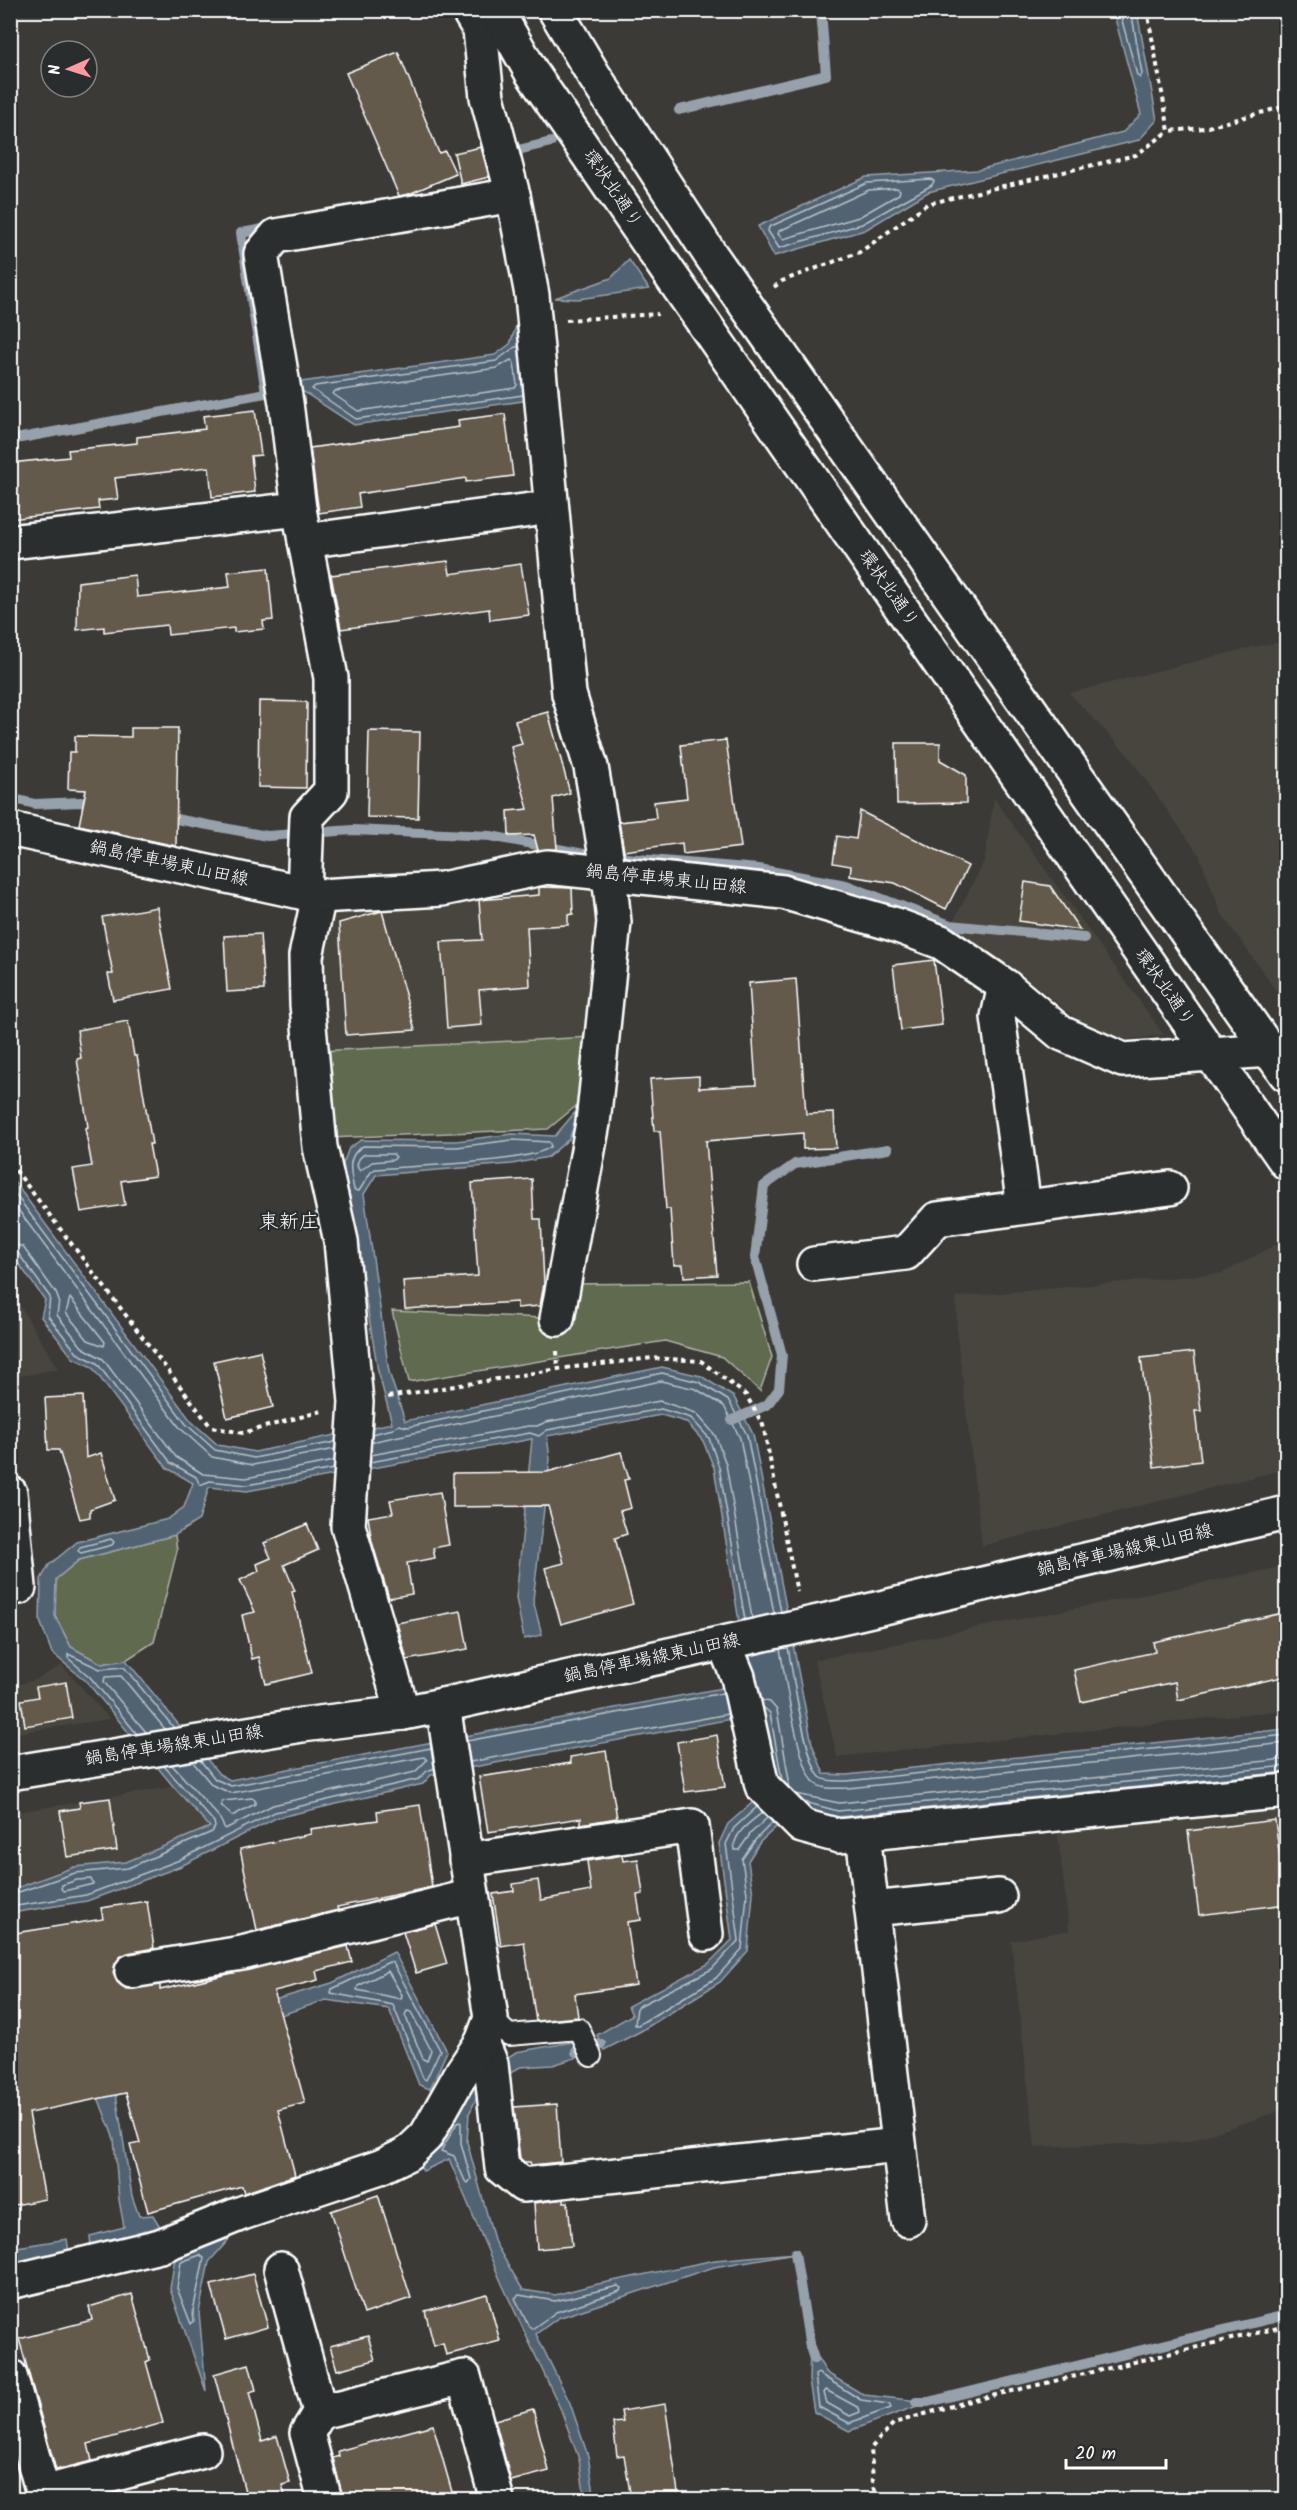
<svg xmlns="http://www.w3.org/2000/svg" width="1297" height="2510" viewBox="0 0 1297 2510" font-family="Kalam,'Klee One',sans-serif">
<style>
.built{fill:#47443d}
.green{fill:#606a50;stroke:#b0b4a8;stroke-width:1.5}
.water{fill:#516373;stroke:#97a1ab;stroke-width:1.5;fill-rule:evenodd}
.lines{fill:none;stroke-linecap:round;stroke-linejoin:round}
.shore{stroke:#b9c1c7;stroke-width:1.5}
.stream{stroke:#97a1ab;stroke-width:10}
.building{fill:#635a4b;stroke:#fff;stroke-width:1.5}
.lane-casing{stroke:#fff;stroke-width:24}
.street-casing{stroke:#fff;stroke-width:38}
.secondary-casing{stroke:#fff;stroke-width:38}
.highway-casing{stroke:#fff;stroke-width:38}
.path{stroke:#fff;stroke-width:4;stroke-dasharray:4.5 4.5;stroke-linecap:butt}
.lane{stroke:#2a2d2e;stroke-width:20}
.street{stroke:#2a2d2e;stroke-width:33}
.secondary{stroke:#2a2d2e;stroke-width:33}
.highway{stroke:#2a2d2e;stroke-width:33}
.labels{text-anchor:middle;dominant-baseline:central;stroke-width:4.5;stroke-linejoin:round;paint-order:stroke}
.street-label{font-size:18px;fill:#fff;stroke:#2a2d2e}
.neighbourhood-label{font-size:20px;fill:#fff;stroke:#2a2d2e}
</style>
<rect width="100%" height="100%" fill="#3b3a37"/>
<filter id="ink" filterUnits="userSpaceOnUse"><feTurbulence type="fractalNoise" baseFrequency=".0167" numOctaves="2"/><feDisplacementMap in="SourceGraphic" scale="12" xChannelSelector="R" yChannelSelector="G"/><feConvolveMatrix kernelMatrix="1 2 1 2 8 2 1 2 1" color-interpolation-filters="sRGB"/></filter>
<g filter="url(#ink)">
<g class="built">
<path d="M1286 641V1005L1221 913 1199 855 1128 755 1069 693 1252 647Z"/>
<path d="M994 798 1164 1035 1125 1040 1077 1019 1011 966 949 930 984 861Z"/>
<path d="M547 880 598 883 591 1037 320 1051 323 909Z"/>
<path d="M1283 1241 1286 1246V1469L982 1546 957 1336 956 1297 1222 1273Z"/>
<path d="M10 1290H11L58 1369 11 1378Z"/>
<path d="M1286 1566V1710L837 1757 814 1660Z"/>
<path d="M62 1665 110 1719 11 1734 10 1686 35 1680Z"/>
<path d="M189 1784 239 1833 11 1902V1813Z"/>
<path d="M1286 1800V2109L1187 2142 1035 2147 1011 1941 1069 1930 1056 1819Z"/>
</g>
<g class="green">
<path d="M591 1037 587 1097 548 1129 329 1138 320 1051Z"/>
<path d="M749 1282 772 1357 760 1391 722 1357 665 1341 409 1382 392 1311 543 1318 570 1284Z"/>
<path d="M175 1535 177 1551 154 1642 126 1660 102 1664 71 1647 55 1616 56 1579 79 1560Z"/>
</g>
<g class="water">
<path d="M1113 11H1137L1157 120 1139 140 928 192 865 230 774 256 758 226 866 177 978 170 1123 132 1141 114Z"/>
<path d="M629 260 649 289 578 299 555 298 611 278Z"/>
<path d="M521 311 530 404 523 401 354 425 296 387 301 382 495 355 510 344Z"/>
<path d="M582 1104 569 1139 548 1157 512 1164 376 1175 364 1194 389 1372 405 1421 662 1367 701 1376 734 1397 753 1434 812 1744 824 1774 846 1775 1286 1729V1772L837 1817 798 1807 760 1842 748 1861 753 1894 748 1951 720 1982 641 2031 604 2050 597 2035 632 2015 628 2006 708 1964 732 1940 719 1843 728 1824 776 1782 763 1713 431 1775 423 1784 276 1818 179 1867 87 1901 11 1913V1890L74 1867 126 1862 210 1827 173 1786 86 1681 52 1653 40 1621 41 1579 49 1565 77 1542 168 1519 184 1507 193 1483 167 1468 92 1367 73 1358 41 1317 45 1300 11 1253 10 1176 191 1421 218 1445 255 1452 392 1423 378 1371 343 1164 349 1148 361 1140 456 1141 512 1134 555 1136ZM661 1415 686 1422 703 1441 714 1468 749 1683 230 1780 219 1774 126 1660 102 1664 71 1647 55 1616 56 1579 79 1560 175 1535 199 1520 209 1487 247 1491 532 1439 516 1598 524 1639 542 1635 533 1600 550 1459 547 1436Z"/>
<path d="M394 1952 447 2051 430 2089 419 2085 389 2009 326 2000 127 2066 113 2075 132 2196 139 2216 153 2215 162 2230 155 2233 145 2230 91 2248 90 2236 124 2227 119 2200 114 2139 84 2061 247 2008 332 1983Z"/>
<path d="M572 2042 578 2057 553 2065 520 2067 479 2093 469 2114 467 2142 495 2243 523 2290 555 2295 593 2285 715 2260 795 2253 714 2267 558 2318 536 2334 570 2403 588 2456 595 2499H585L579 2459 561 2410 502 2284 449 2159 423 2171 419 2164 474 2079 516 2052Z"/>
<path d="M230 2238 209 2262 199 2312 206 2391 170 2289 175 2257Z"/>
<path d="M67 2239 69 2253 11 2268V2248Z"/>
<path d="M810 2347 827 2373 864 2395 928 2402 849 2431 814 2412 809 2380Z"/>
</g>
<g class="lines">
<g class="shore">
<path d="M1119 10 1137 75 1140 78 1142 74 1131 10"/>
<path d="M931 179 934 181 932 185 862 224 779 248 768 231 769 227 867 183Z"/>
<path d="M897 188 900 190 899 194 859 217 783 239 778 234 779 231 869 190Z"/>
<path d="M519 347H515L496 361 315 386 312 389 356 419 523 395"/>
<path d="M511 360 514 363 517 385 515 388 358 411 333 394 335 391 497 368Z"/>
<path d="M512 1140 549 1142 551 1146C536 1163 405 1166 375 1169L371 1172 359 1191 354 1190C351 1172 345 1157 363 1146L457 1147Z"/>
<path d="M365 1154H393L396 1157 393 1160 372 1162 360 1171C354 1165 359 1157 365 1154Z"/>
<path d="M10 1187 186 1424 215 1450 254 1458 335 1442"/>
<path d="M10 1199 180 1428 212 1457 253 1465 335 1449"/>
<path d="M10 1243 23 1247 56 1293 59 1301 57 1315 82 1347 103 1359 176 1457 203 1474 246 1478 334 1461"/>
<path d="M10 1250 18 1253 50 1297 48 1316 77 1353 97 1363 171 1463 196 1477 200 1485 210 1481 247 1485 334 1469"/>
<path d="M70 1298 105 1342 104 1346 88 1340 66 1313Z"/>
<path d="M372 1434 393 1429 399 1425 408 1427 662 1373 699 1382 729 1401 747 1435 781 1612"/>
<path d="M371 1442 661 1381 696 1389 724 1406 740 1438 774 1613"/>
<path d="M371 1455 528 1426H537L546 1422 660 1401 696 1413 715 1435 726 1464 752 1618"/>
<path d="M370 1462 530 1433 539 1436 547 1430 661 1409 691 1418 709 1438 719 1467 745 1620"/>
<path d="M111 1539 114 1542 112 1545 81 1553 78 1551 80 1547Z"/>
<path d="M788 1647C792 1670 806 1764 820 1777 825 1782 840 1781 847 1781L1286 1735"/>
<path d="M780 1649C785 1674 798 1770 816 1784 823 1790 839 1788 848 1788L1286 1743"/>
<path d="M761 1700 770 1702 777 1710 789 1780 788 1787"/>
<path d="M763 1707 770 1713 782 1780"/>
<path d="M146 1732 104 1682 105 1677 121 1676 165 1729"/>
<path d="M137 1734 90 1677 68 1658V1654L100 1669 124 1667 174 1728"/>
<path d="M467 1741 723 1693"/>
<path d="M200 1760 215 1779 231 1786 431 1748"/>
<path d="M470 1762 728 1714"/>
<path d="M172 1765 219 1817 225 1829 273 1805 415 1772 427 1760 424 1757 231 1793 212 1785 192 1761"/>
<path d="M796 1794 839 1803 1286 1759"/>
<path d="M252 1798 255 1800V1804L232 1816 221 1805 223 1801Z"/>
<path d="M804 1802 838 1811 1286 1766"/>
<path d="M757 1807 734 1828 726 1844 739 1940 712 1969 637 2007 635 2025H638L716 1978 742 1949 747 1894 742 1859 756 1839 773 1822"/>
<path d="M763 1812C752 1821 731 1834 735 1850H739L751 1833 768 1817"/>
<path d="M91 1879 93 1884 64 1891 61 1889 62 1885 77 1880Z"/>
<path d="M10 1895 75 1873 128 1868 212 1832 215 1827 214 1822 164 1766"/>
<path d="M10 1907 86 1895 177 1861 275 1812 419 1779 427 1771 435 1768"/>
<path d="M389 1962 393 1963 440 2050 426 2080 423 2078 393 2005 331 1993 332 1989Z"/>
<path d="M388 1971 402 1995 401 1999 357 1990 358 1986Z"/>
<path d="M407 2011 411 2012 431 2050 427 2061 423 2059 405 2015Z"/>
<path d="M461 2122V2143L471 2179 468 2183 465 2181 454 2156 441 2151 457 2123Z"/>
<path d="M200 2255 204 2258 193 2311 194 2321 191 2324 177 2288 181 2262Z"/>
<path d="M618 2286 621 2288 620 2291 556 2312 532 2329 529 2327 515 2298 519 2295 555 2301Z"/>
<path d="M818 2373 861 2400 889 2404 891 2408 849 2423 819 2407 815 2375Z"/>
<path d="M826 2390 859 2408 860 2412 850 2416 827 2403 824 2393Z"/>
</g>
<g class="stream">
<path d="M679 110 826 75 821 10"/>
<path d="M518 163V150L551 142"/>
<path d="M266 392 241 233 274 227"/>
<path d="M10 440 282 390"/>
<path d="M10 798 35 804 81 802 96 804"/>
<path d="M165 817 267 836 353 830 491 836 589 855 759 869 846 885 950 925 1084 938"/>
<path d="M732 1420 767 1405 779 1389 782 1355 755 1257 764 1186 795 1164 888 1149"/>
<path d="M576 2052 601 2044"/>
<path d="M795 2253 810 2347 814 2359"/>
<path d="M916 2402H928L1286 2315"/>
</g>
</g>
<g class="building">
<path d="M398 52 439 153 445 151 456 174 409 194 399 196 346 73Z"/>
<path d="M481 147 489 177 461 184 454 153Z"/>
<path d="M255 410 261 455 251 456 255 492 212 497 209 467 115 478 118 499 98 501 99 509 10 519V463L69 457 68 450 137 443V437L205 429 203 416Z"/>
<path d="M505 414 513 476 466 482V478L358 494 360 507 319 513 310 448 459 427 458 420Z"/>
<path d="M448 561 450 574 521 564 529 615 490 620 489 609 341 629 331 575Z"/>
<path d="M268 568 273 620 263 621 264 629 234 632V628L168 635 167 625 104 632V627L77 630 78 582 135 575 137 597 230 587 228 572Z"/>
<path d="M259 701 307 702 306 788 258 787Z"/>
<path d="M548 712 570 793 553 798 557 849 538 850 534 835 509 836 508 811 528 809 511 747 522 744 515 721Z"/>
<path d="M131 728H178L176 846 79 825 86 790 68 789 69 752H75V736L131 737Z"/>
<path d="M369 731 420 732 418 818 367 817Z"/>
<path d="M726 740 741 847 683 854 682 843 624 851 619 822 656 818 654 802 687 798 681 745Z"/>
<path d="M896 743H940V760L966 775V803L897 804Z"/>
<path d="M860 811 968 866 946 909 895 883 850 876 851 866 833 863 837 836 856 839Z"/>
<path d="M1025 882 1050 886 1080 930 1019 921Z"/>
<path d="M541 887 572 888 573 914 568 915V925L527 927 530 986 479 990 482 1025 447 1028 441 942 482 940 479 900 539 895V888Z"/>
<path d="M157 907 172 989 113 1000 108 974H113L102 917Z"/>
<path d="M382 911 415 1030 346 1035 339 923Z"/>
<path d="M260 934 264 990 227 992 224 936Z"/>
<path d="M934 960 942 1025 901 1030 893 965Z"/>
<path d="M796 979 806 1114 834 1113 836 1148 803 1149V1133L706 1141 717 1275 684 1277 683 1265H674L670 1209H666L660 1131H654L650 1079 699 1076V1088L756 1085 749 983Z"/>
<path d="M128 1021 134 1056H137L152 1144H149L155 1176 121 1181 125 1205 81 1212 73 1169 92 1166 85 1128 88 1127 77 1059 81 1058 77 1030Z"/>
<path d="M532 1179 534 1219H541L544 1284 540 1306 517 1308V1302L405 1309 403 1281 478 1276 472 1183Z"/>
<path d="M260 1351 273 1407 227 1418 214 1361Z"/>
<path d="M1194 1352 1201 1411H1195L1201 1461 1154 1467 1141 1358Z"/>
<path d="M83 1396 86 1458 101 1453 115 1500 90 1509V1517L80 1519 59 1450H48L45 1398Z"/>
<path d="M621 1452 629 1479 624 1480 631 1508 620 1511 627 1534 615 1538 633 1604 561 1624 545 1568 564 1563 548 1506 453 1507V1473L547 1472Z"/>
<path d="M440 1492 449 1545 433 1548 435 1558 407 1563 412 1594 389 1598 372 1542 368 1517 393 1513 390 1500Z"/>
<path d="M307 1524 318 1550 284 1565 295 1591 292 1592 312 1673 266 1684 259 1657 252 1659 242 1615 255 1612 240 1580 259 1571 257 1564 271 1558 264 1543Z"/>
<path d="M461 1611 468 1649 407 1660 397 1623Z"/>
<path d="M1287 1612V1676L1178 1700 1175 1682 1081 1702 1074 1670 1155 1652 1153 1642Z"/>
<path d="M66 1682 72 1718 25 1726 21 1700 38 1697 36 1687Z"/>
<path d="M717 1735 725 1787 685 1792 677 1742Z"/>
<path d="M606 1751 617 1818 581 1824V1818L488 1832 479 1777 571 1763 570 1757Z"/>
<path d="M110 1798 117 1850 67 1857 60 1811 80 1808 79 1802Z"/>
<path d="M420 1805 432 1887 337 1907 338 1910 257 1930 240 1849 311 1834 310 1829 378 1820 377 1811Z"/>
<path d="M1275 1820 1286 1904 1199 1915 1188 1831Z"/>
<path d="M622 1855 623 1861 638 1859 643 1894 637 1895 641 1920 627 1922 636 1985 575 1994 578 2017 536 2021 524 1942 501 1946 493 1894 514 1891 513 1884 538 1880 541 1900 591 1891 587 1861Z"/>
<path d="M147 1901 154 1948 128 1953 120 1957 115 1964 113 1973 117 1982 126 1989 160 1985V1990L348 1946 352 1962 316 1971 318 1980 274 1991 305 2103 278 2110 295 2175 244 2193 242 2186 148 2212 130 2145 140 2143 126 2093 29 2113 45 2199 10 2206V1934L103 1919 101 1908Z"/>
<path d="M435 1924 447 1964 416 1973 403 1932Z"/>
<path d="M557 2104 561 2162 531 2165 530 2162H524L520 2158 514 2107Z"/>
<path d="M378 2195 411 2298 364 2314 331 2211Z"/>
<path d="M564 2199V2202H568L572 2246 537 2249 534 2203Z"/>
<path d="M253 2274 268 2327 226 2339 211 2285Z"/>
<path d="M132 2294 150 2360 146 2362 163 2423 88 2444 92 2461 56 2470 19 2339 92 2320 89 2307Z"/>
<path d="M487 2294 500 2341 446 2355 443 2343 434 2346 425 2311Z"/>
<path d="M368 2336 375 2360 337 2370 330 2346Z"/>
<path d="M249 2364 256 2390 249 2392 262 2441 277 2436 290 2483 282 2485 286 2499H247L214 2374Z"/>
<path d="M665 2404 679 2499H631L624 2455 617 2456 613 2423 623 2422 621 2411Z"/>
<path d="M533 2409 549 2471 511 2481 495 2420Z"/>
<path d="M433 2425 454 2499H343L333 2458 339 2456 338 2451Z"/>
</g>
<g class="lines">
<g class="lane-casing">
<path id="lane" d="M491 2018 509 2035 579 2029 591 2056"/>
</g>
<g class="street-casing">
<g id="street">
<path d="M468 10 480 30 487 97 513 195 532 295 569 694 591 767 609 874 614 922 593 1123 557 1319"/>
<path d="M305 541 531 510"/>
<path d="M10 542 299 509"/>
<path d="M304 893 307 817 331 791V678L299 509 286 403 261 254 276 236 513 195"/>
<path d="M319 896 306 956 307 1004 320 1147 341 1241 356 1402 348 1526 403 1713"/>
<path d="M1005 986 998 1017 1024 1207"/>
<path d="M814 1264 906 1253 937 1219 1170 1188"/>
<path d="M10 1493 19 1587 10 1588"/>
<path d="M724 1643 738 1677 762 1786 802 1826 839 1836 1286 1791"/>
<path d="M863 1834 908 2220"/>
<path d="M466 1860 692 1826 706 1934"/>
<path d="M872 1909 999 1896"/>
<path d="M132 1971 242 1953 472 1896"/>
<path d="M482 2042 491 2064 502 2168 523 2185 899 2145"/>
<path d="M281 2269 320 2412 307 2433 325 2500"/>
<path d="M10 2282 160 2246 242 2213 380 2167 407 2154 426 2136 462 2072 482 2042 491 2018 443 1705"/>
<path d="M10 2376 45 2500"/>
<path d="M320 2412 464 2377 497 2500"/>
<path d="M43 2493 203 2451"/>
</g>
</g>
<g class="secondary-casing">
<g id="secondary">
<path d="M10 829 319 896 442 889 547 867 783 892 893 924 941 942 1005 986 1061 1033 1123 1060 1270 1050 1286 1047"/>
<path d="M10 1773 302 1725 403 1713 443 1705 859 1613 1286 1513"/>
</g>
</g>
<g class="highway-casing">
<g id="highway">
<path d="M496 10 532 73 669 273 1286 1162"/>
<path d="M555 10 593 74 710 254 1286 1074"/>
</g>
</g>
<g class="path">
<path d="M1147 10 1169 131 1204 128 1286 106"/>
<path d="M774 287 782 281 860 252 927 204 1136 155 1169 131"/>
<path d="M566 320 658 314"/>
<path d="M10 1163 211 1427 243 1433 322 1411"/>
<path d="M557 1351 558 1369"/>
<path d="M388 1397 558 1369 653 1358 701 1361 746 1395 763 1425 797 1592"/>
<path d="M878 2500 873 2483 871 2448 894 2423 966 2402 1286 2326"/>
</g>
<use href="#lane" class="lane"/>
<use href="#street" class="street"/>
<use href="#secondary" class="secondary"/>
<use href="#highway" class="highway"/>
</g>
</g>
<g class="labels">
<g class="street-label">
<text transform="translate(612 189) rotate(56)">環状北通り</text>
<text transform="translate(888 589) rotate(55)">環状北通り</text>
<text transform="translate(169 864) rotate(12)">鍋島停車場東山田線</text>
<text transform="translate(666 880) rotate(6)">鍋島停車場東山田線</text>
<text transform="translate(1164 988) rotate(55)">環状北通り</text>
<text transform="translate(1125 1551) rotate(-13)">鍋島停車場線東山田線</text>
<text transform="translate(652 1659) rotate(-12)">鍋島停車場線東山田線</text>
<text transform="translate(174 1746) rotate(-9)">鍋島停車場線東山田線</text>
</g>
<g class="neighbourhood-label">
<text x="289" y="1223">東新庄</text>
</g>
</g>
<rect width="1297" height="2510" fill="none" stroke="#2a2d2e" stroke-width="36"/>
<rect x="18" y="18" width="1261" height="2474" fill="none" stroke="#fff" stroke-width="2" filter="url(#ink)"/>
<g transform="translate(69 69) rotate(267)"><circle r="28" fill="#2a2d2e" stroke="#7f8182" stroke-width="1.5"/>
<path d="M0-4.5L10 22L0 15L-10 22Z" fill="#ff9aa2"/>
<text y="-9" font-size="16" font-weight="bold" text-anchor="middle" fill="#ffffff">N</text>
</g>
<path d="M1066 2459v9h100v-9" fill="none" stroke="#ffffff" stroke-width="3"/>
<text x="1075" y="2459" font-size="18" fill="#ffffff" stroke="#2a2d2e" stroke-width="4.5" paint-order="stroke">20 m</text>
</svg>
